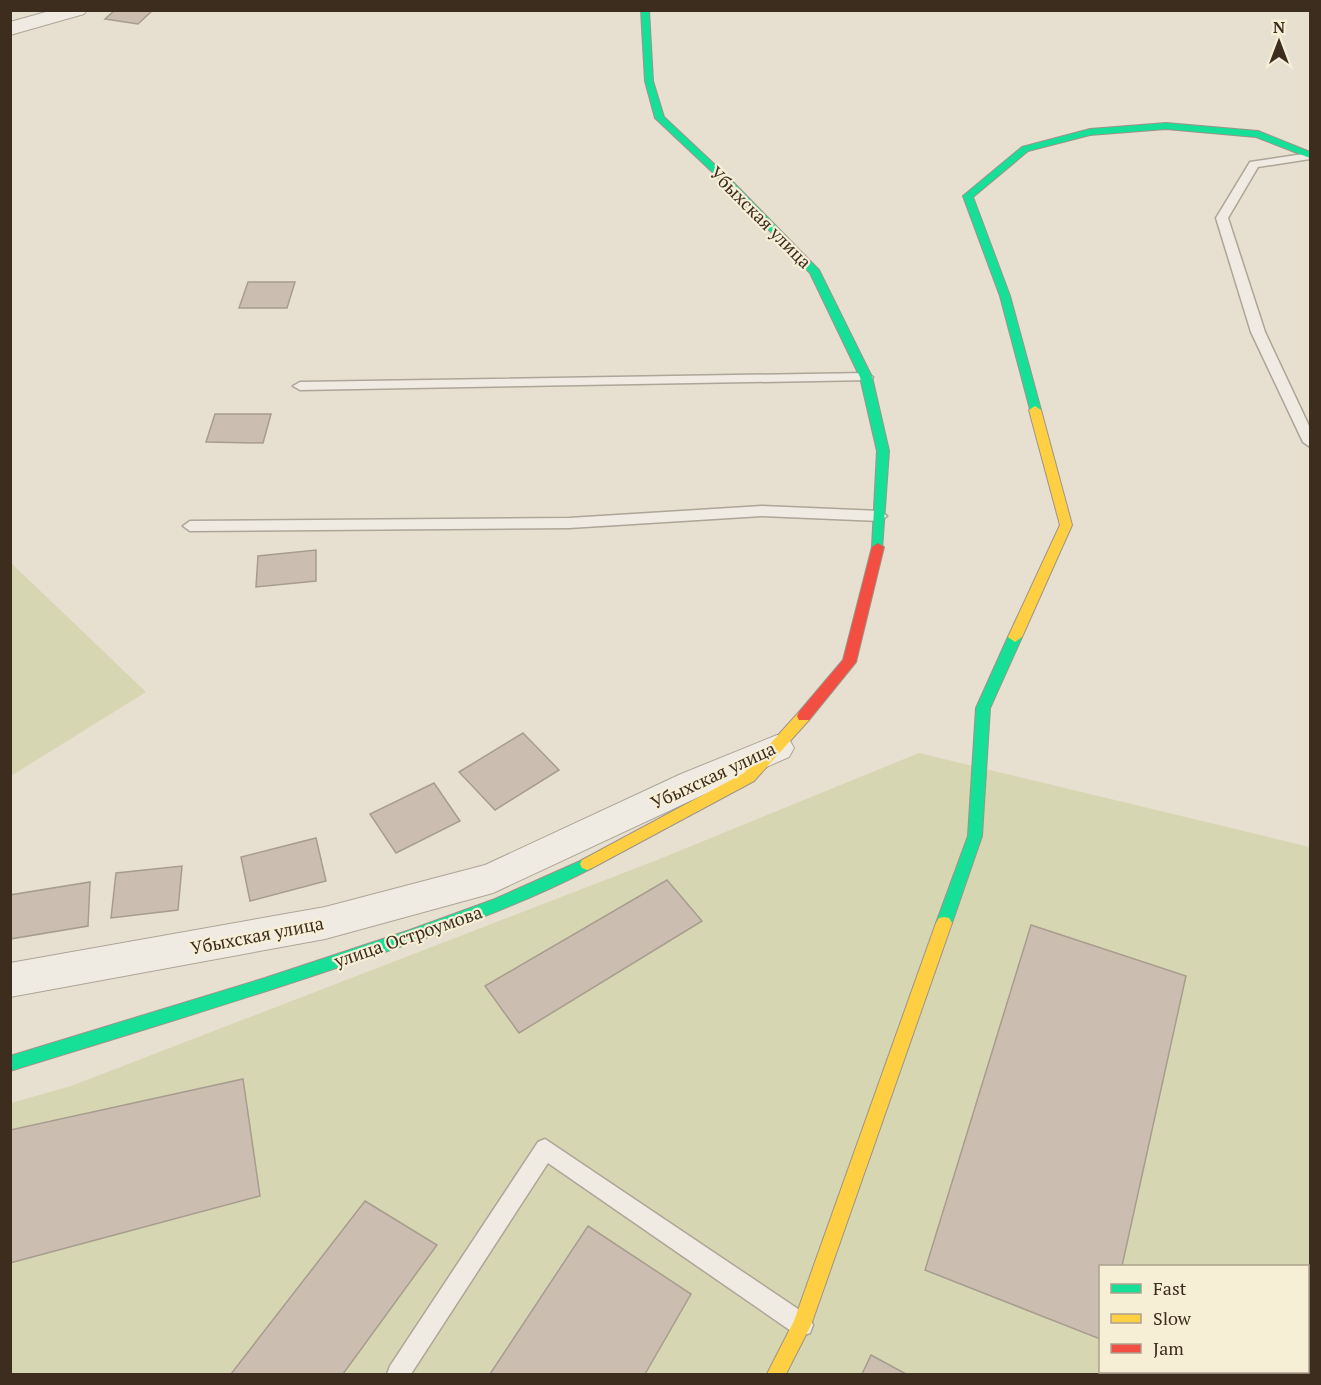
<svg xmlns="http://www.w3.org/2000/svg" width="1321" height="1385" viewBox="0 0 1321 1385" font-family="'PT Serif',serif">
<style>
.green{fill:#d6d7b2;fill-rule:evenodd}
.building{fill:#cbbeb0;stroke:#a89c8f;stroke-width:1.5}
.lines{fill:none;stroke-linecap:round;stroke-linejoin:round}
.lane-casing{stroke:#aca598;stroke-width:3}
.street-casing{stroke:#aca598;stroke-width:2}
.fast-casing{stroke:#9c9488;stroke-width:2}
.slow-casing{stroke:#9c9488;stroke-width:2}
.jam-casing{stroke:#9c9488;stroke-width:2}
.lane{fill:#efebe2;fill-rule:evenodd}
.street{fill:#efebe2;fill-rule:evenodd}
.fast{fill:#16e098;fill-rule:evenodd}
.slow{fill:#ffcf43;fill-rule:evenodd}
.jam{fill:#f24e42;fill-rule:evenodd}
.labels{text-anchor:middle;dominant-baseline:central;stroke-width:4.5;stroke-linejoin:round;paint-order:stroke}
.street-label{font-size:18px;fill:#3d2d1f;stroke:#f7eed6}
</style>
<rect width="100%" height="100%" fill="#e7e0d0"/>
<g class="green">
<path d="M10 562 146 692 11 776H10Z"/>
<path d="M919 753 1310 847V1374H11V1103L71 1086 657 860ZM1100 1266H1308V1372H1100Z"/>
</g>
<g class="building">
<path d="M115 10H153L138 24 105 19Z"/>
<path d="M248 282H295L287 308H239Z"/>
<path d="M215 414H271L263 443 206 442Z"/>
<path d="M316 550V581L256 587 258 556Z"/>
<path d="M523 733 559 770 495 810 459 772Z"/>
<path d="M434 783 460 821 396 853 370 814Z"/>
<path d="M316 838 326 881 250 901 241 857Z"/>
<path d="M182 866 178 910 111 918 116 873Z"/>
<path d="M667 880 702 921 519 1033 485 986Z"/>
<path d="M90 882 88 926 10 939V895Z"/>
<path d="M1031 925 1186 976 1122 1266H1100V1339L925 1270Z"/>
<path d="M243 1079 260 1196 10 1263V1130Z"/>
<path d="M365 1201 437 1245 343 1374H231Z"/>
<path d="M588 1226 691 1294 645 1374H490Z"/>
<path d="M871 1355 906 1374H862Z"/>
</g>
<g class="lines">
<g class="lane-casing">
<g id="lane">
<path d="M1310 153V159L1258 167 1228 218 1265 332 1310 428V447L1303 442 1251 332 1216 218 1250 162Z"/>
<path d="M866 373 873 377 871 380 300 390 293 386 300 382Z"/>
<path d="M762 506 880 511 887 516 880 521 762 516 569 528 190 531 183 526 190 521 569 518Z"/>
<path d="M545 1139 810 1317 813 1325 810 1333 802 1336 794 1333 548 1163 411 1374H387L390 1366 538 1142Z"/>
</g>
</g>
<g class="street-casing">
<g id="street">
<path d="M53 10H87L84 14 10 35V22Z"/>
<path d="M777 735 789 739 794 748 789 757 705 794 493 893 325 939 10 997V963L325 907 485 865 681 774Z"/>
</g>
</g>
<g class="fast-casing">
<g id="fast">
<path d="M641 10H649L653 81 664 117 729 178 819 270 872 377 889 451 882 550 878 551 872 547 877 451 860 377 810 273 723 182 655 118 645 81Z"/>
<path d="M1166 123 1258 131 1310 152V158L1256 137 1166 129 1090 135 1028 151 973 197 1010 296 1041 410 1039 413H1031L1000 296 963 196 1022 147 1090 129Z"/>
<path d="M1015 632 1022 637 990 708 982 836 952 923 949 928 944 929 939 928 936 923 968 836 976 708 1008 637Z"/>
<path d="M587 858 592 860 594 864 592 868C511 910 425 939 339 967 230 1004 120 1037 10 1071V1056L265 978 410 930 495 899Z"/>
</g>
</g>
<g class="slow-casing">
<g id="slow">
<path d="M1035 406 1041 410 1072 525 1022 637 1015 642 1008 637 1060 525 1029 410Z"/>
<path d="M804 711 809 712 811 716 809 720 754 781 592 868 587 870 582 868 580 864 582 860 744 773 799 712Z"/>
<path d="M944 917 949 918 952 923 811 1325 786 1374H767L794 1321 936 923 939 918Z"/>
</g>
</g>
<g class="jam-casing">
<path id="jam" d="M878 543 884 547 856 662 809 720H799L797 716 799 712 843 660 872 547Z"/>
</g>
<use href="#lane" class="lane"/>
<use href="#street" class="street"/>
<use href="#fast" class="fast"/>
<use href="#slow" class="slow"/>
<use href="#jam" class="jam"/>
</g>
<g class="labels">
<g class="street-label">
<text transform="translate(761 217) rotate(45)">Убыхская улица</text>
<text transform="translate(713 775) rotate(-25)">Убыхская улица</text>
<text transform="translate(257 935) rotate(-11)">Убыхская улица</text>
<text transform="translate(408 936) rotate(-19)">улица Остроумова</text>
</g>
</g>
<rect width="1321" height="1385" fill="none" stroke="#3d2d1f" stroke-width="24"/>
<rect x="1099" y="1265" width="210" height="108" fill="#f7eed6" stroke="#ada18d" stroke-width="1.5"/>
<rect x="1111" y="1284" width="30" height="9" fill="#16e098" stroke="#ada18d" stroke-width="1.5"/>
<text x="1153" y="1295" font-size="18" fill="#3d2d1f">Fast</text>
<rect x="1111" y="1314" width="30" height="9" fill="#ffcf43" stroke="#ada18d" stroke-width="1.5"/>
<text x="1153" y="1325" font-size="18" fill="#3d2d1f">Slow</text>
<rect x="1111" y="1344" width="30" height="9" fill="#f24e42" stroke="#ada18d" stroke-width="1.5"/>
<text x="1153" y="1355" font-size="18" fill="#3d2d1f">Jam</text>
<g transform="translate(1279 42)" stroke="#f7eed6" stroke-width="4.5" paint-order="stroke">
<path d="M0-4.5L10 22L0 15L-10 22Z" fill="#3d2d1f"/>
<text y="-9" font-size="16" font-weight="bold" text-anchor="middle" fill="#3d2d1f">N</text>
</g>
</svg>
